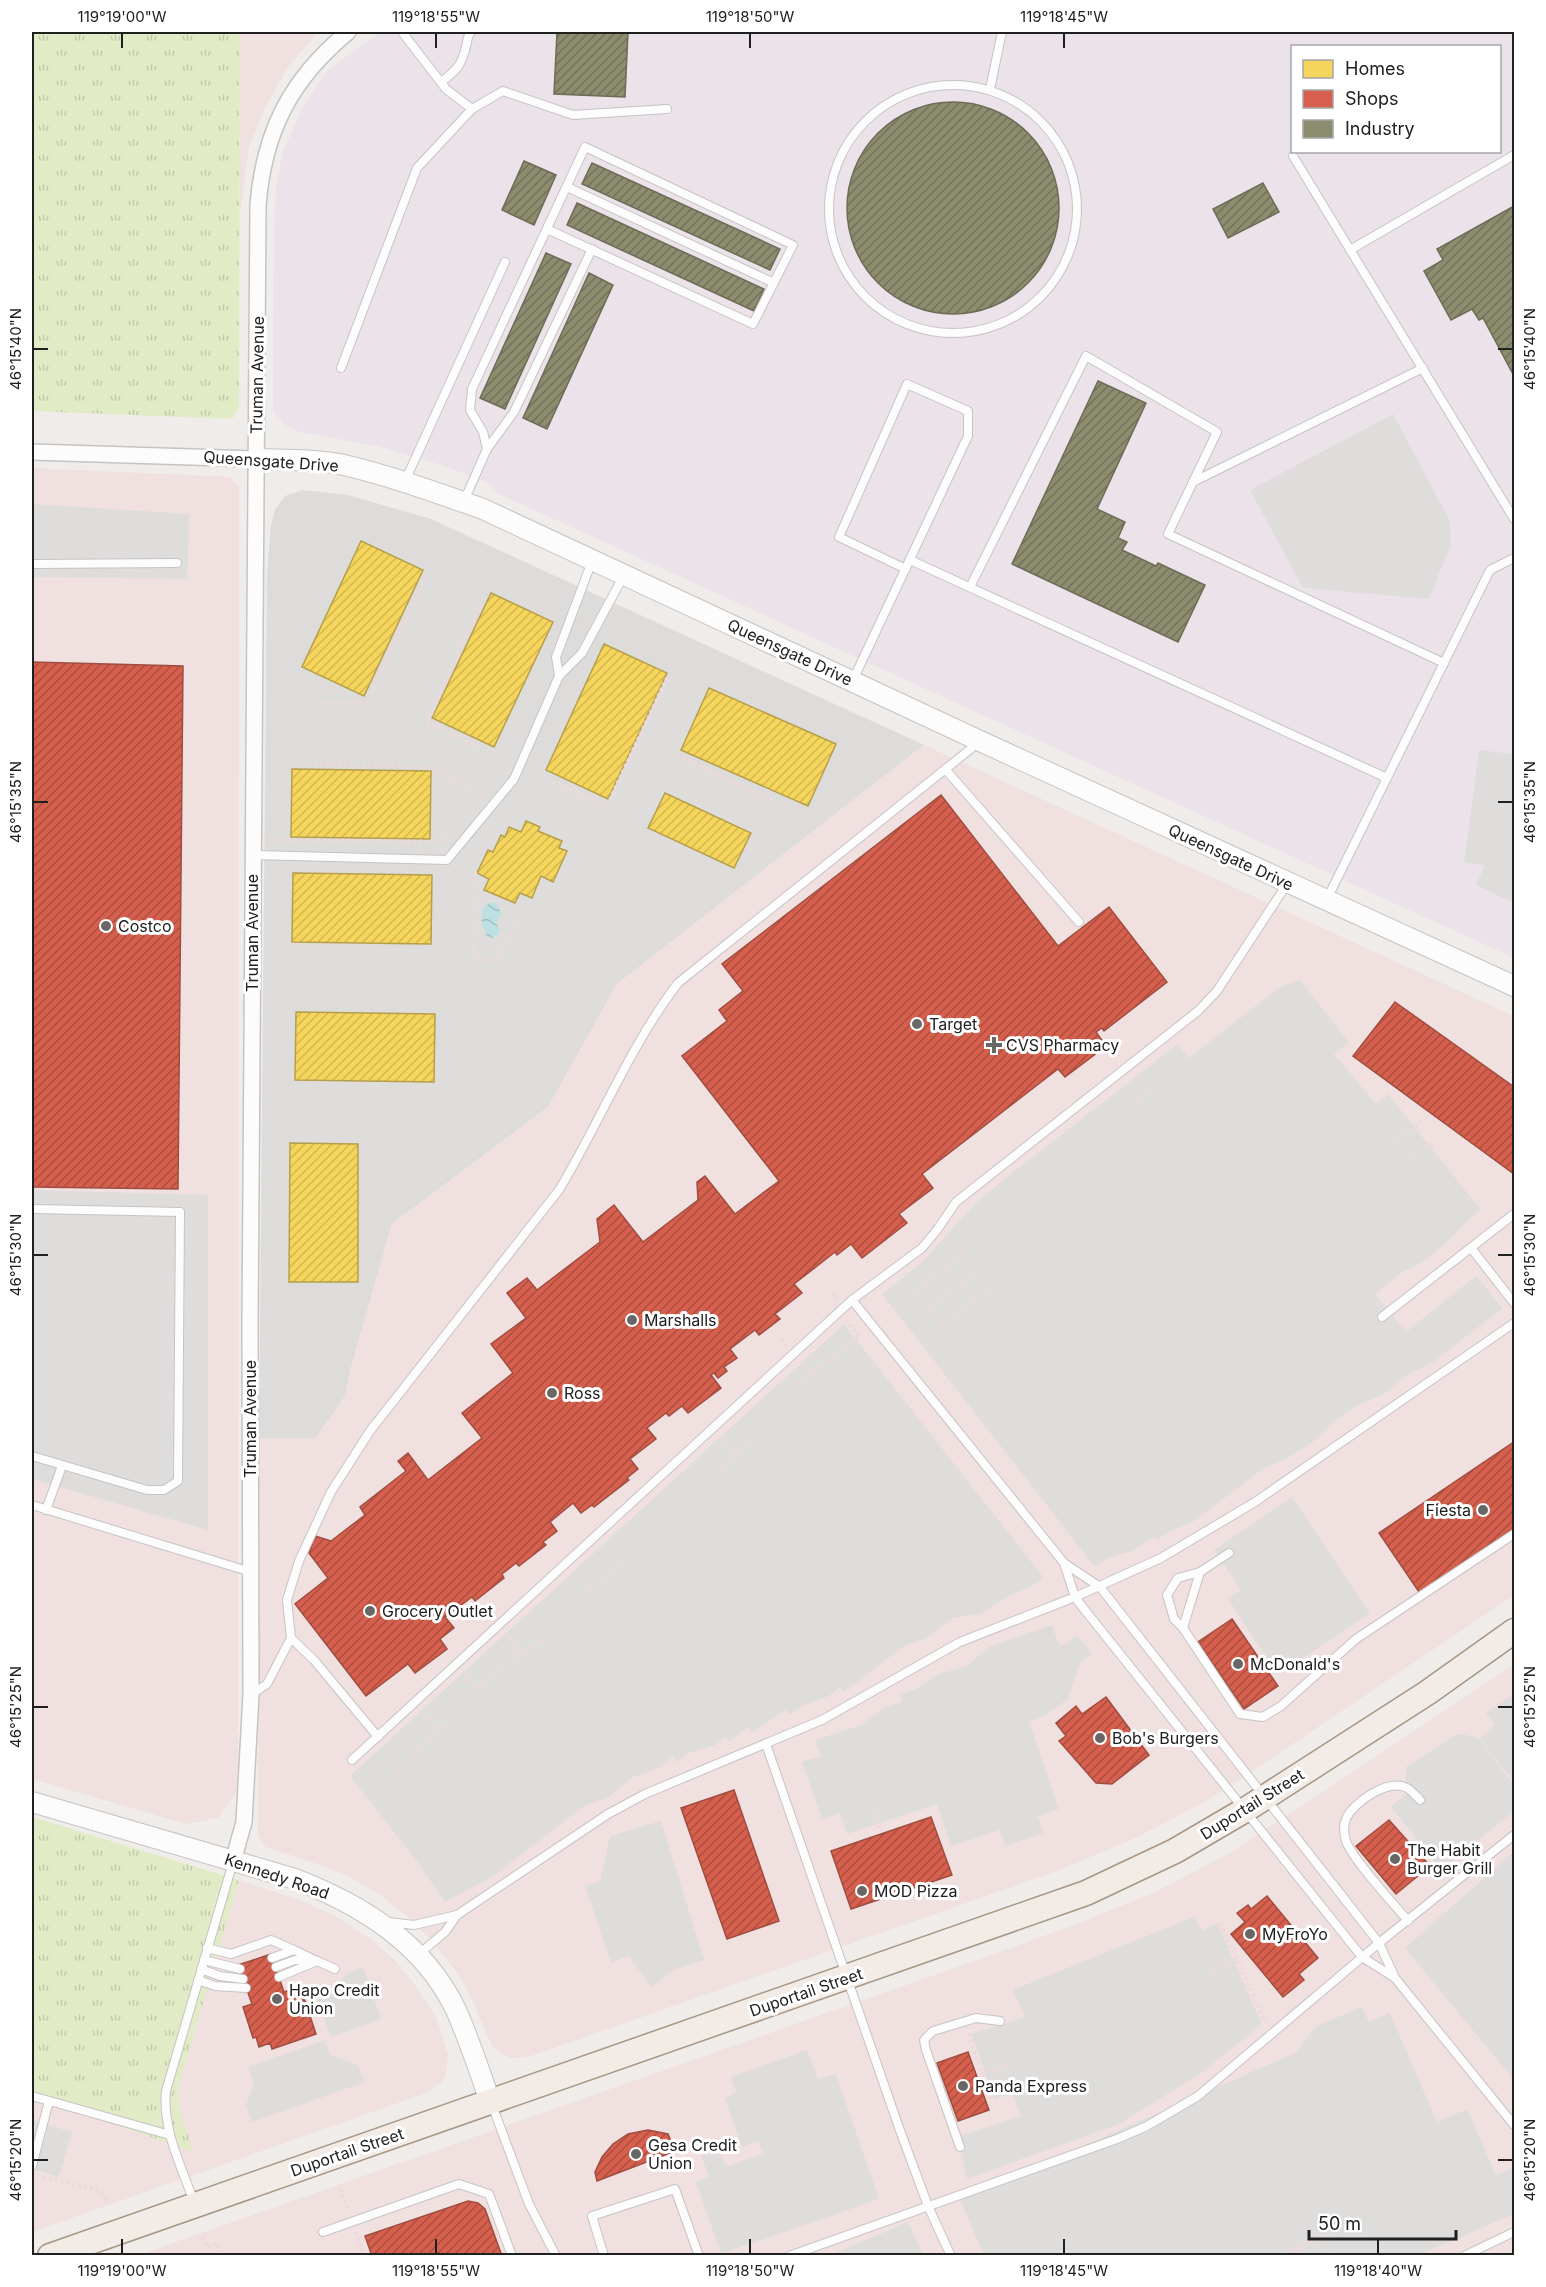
<svg xmlns="http://www.w3.org/2000/svg" width="1546" height="2287" viewBox="0 0 1546 2287" font-family="Inter,sans-serif">
<style>
.residential{fill:#dedcdb}
.commercial{fill:#f1e0e0}
.industrial{fill:#ece2ea;fill-rule:evenodd}
.grass{fill:url(#grass-tufts)}
.parking{fill:#dfdddc}
.water{fill:url(#water-waves)}
.homes{fill:url(#homes-hatch);stroke:#b69f4a;stroke-width:1.5}
.shops{fill:url(#shops-hatch);stroke:#9f4d40;stroke-width:1.5}
.industry{fill:url(#industry-hatch);stroke:#6c6c57;stroke-width:1.5}
.lines{fill:none;stroke-linecap:round;stroke-linejoin:round}
.service-casing{stroke:#c6c4c3;stroke-width:10}
.minor-casing{stroke:#c6c4c3;stroke-width:18}
.tertiary-casing{stroke:#c6c4c3;stroke-width:22}
.primary-casing{stroke:#a69685;stroke-width:27}
.path{stroke:#ecdadb;stroke-width:4;stroke-dasharray:3 3;stroke-linecap:butt}
.service{stroke:#fdfcfc;stroke-width:8}
.minor{stroke:#fdfcfc;stroke-width:15}
.tertiary{stroke:#fdfcfc;stroke-width:20}
.primary{stroke:#f2ebe6;stroke-width:24}
.ticks{fill:none;stroke:#202020;stroke-width:2}
.poi-dot{fill:#686766;stroke:#fff;stroke-width:2}
.labels{text-anchor:middle;dominant-baseline:central;stroke-width:6;stroke-linejoin:round;paint-order:stroke}
.street-label{font-size:16px;fill:#202020;stroke:#fff}
.poi-label{font-size:16px;fill:#202020;stroke:#fff;text-anchor:start}
.neatline{fill:none;stroke:#202020;stroke-width:2}
.ticks-label{font-size:15px;text-anchor:middle;fill:#202020}
</style>
<defs>
<pattern id="grass-tufts" width="24" height="20" patternUnits="userSpaceOnUse" patternTransform="scale(1.5)"><rect width="24" height="20" fill="#e1ecc7"/><path d="M3 7l-1-3M5 7V3M7 7l1-3M15 17l-1-3M17 17v-4M19 17l1-3" fill="none" stroke="#c1caab"/></pattern>
<pattern id="water-waves" width="16" height="10" patternUnits="userSpaceOnUse" patternTransform="scale(1.5)"><rect width="16" height="10" fill="#bde0e2"/><path d="M0 5q4-4 8 0t8 0" fill="none" stroke="#a2c0c2"/></pattern>
<pattern id="homes-hatch" width="6" height="6" patternUnits="userSpaceOnUse" patternTransform="scale(1.5)"><rect width="6" height="6" fill="#f6d55c"/><path d="M-1 1l2-2M0 6l6-6M5 7l2-2" fill="none" stroke="#d3b750"/></pattern>
<pattern id="shops-hatch" width="6" height="6" patternUnits="userSpaceOnUse" patternTransform="scale(1.5)"><rect width="6" height="6" fill="#d6604d"/><path d="M-1 1l2-2M0 6l6-6M5 7l2-2" fill="none" stroke="#ad4f40"/></pattern>
<pattern id="industry-hatch" width="6" height="6" patternUnits="userSpaceOnUse" patternTransform="scale(1.5)"><rect width="6" height="6" fill="#8c8c6e"/><path d="M-1 1l2-2M0 6l6-6M5 7l2-2" fill="none" stroke="#72725a"/></pattern>
</defs>
<rect width="100%" height="100%" fill="#efece9"/>
<path class="residential" d="M303 490 348 495 431 519 924 745 617 984 548 1107 392 1224 351 1368 345 1396 315 1439 259 1438 267 571 271 525 275 510 285 496Z"/>
<g class="commercial">
<path d="M240 32H318L289 66 265 107 249 147 240 213Z"/>
<path d="M32 468 230 477 239 487 238 1791 218 1818 186 1824 32 1779Z"/>
<path d="M924 745 1514 1016V1595L1238 1781 1201 1804 1131 1840 1054 1872 531 2056 512 2058 503 2055 492 2046 469 1993 453 1967 429 1938 408 1917 379 1894 349 1877 329 1868 266 1847 258 1836 259 1438 315 1439 345 1396 351 1368 392 1224 548 1107 617 984Z"/>
<path d="M1514 1664V2255L136 2256 983 1958 1080 1923 1157 1891 1232 1852Z"/>
<path d="M239 1880 300 1900 335 1916 373 1941 395 1961 412 1981 436 2017 448 2055 446 2075 442 2082 426 2093 32 2232V2096L180 2112 178 2097 180 2081Z"/>
</g>
<path class="industrial" d="M380 32H1514V958L497 493 490 484 445 466 376 446 299 432 284 424 273 411 274 228 276 188 282 154 303 106 328 70ZM1292 46H1500V152H1292Z"/>
<g class="grass">
<path d="M32 32H240L239 407 232 419 32 411Z"/>
<path d="M32 1817 239 1880 178 2090 180 2112 194 2152 32 2096Z"/>
</g>
<g class="parking">
<path d="M1393 414 1449 519 1451 544 1429 599 1303 588 1250 490Z"/>
<path d="M32 504 190 514 187 579 32 577Z"/>
<path d="M427 574 482 601 428 723 494 751 607 806 667 678 706 693 678 756 787 807 762 858 743 850 751 833 665 794 648 828 734 868 730 892 615 982 546 1105 418 1201 358 1194V1144H297L295 1080 433 1082 434 1062 464 1008 296 1005 297 949 433 948 434 764 302 761 304 701 366 703Z"/>
<path d="M1514 749V903L1476 885 1485 865 1464 863 1479 750 1513 754Z"/>
<path d="M1300 980 1349 1042 1334 1054 1376 1104 1388 1094 1481 1210 1467 1221 1448 1241 1424 1261 1401 1273 1375 1294 1406 1332 1476 1276 1503 1308 1433 1362 1406 1376 1384 1394 1356 1406 1333 1422 1314 1441 1288 1458 1264 1468 1194 1521 1167 1533 1157 1540 1154 1537 1132 1551 1108 1558 1095 1567 882 1294 921 1263 977 1202 1007 1177 1178 1044 1189 1058 1280 987Z"/>
<path d="M32 1190 208 1195V1530L32 1479Z"/>
<path d="M844 1324 1044 1578 1032 1586 1008 1596 981 1614 953 1618 927 1638 904 1646 844 1692 840 1687 829 1696 801 1706 790 1715 785 1710 752 1733 748 1727 730 1741 725 1737 715 1745 689 1753 677 1762 672 1756 659 1768 633 1777 609 1797 584 1806 493 1876 445 1902 416 1860 350 1776Z"/>
<path d="M1292 1497 1370 1613 1278 1675 1228 1599 1241 1590 1214 1550Z"/>
<path d="M1052 1625 1059 1645H1064L1077 1635 1092 1654 1080 1663 1068 1699 1044 1716 1029 1721 1059 1809 1038 1816 1043 1833 1005 1846 1000 1830 951 1846 937 1804 847 1834 840 1813 822 1819 802 1762 821 1756 815 1740 864 1724 884 1707 902 1702 900 1694 916 1689 936 1675 967 1666 989 1647Z"/>
<path d="M1514 1694V1782L1480 1739 1495 1725 1486 1713Z"/>
<path d="M1463 1734 1479 1739 1514 1785V1811L1441 1870 1391 1807 1406 1794V1767L1456 1735Z"/>
<path d="M661 1821 704 1960 675 1969 651 1987 629 1956 611 1963 585 1886 600 1881 610 1836Z"/>
<path d="M1514 1852V2080L1405 1948Z"/>
<path d="M1194 1917 1202 1931 1217 1923 1262 2024 1200 2074 1119 2124 967 2179 960 2147 954 2138 1021 2116 1012 2093 995 2099 971 2034 1025 2017 1013 1990Z"/>
<path d="M363 1967 381 2019 331 2037 315 1994 332 1988 349 1972Z"/>
<path d="M1362 2007 1369 2022 1390 2013 1437 2122 1467 2109 1496 2175 1514 2167V2214L1419 2255H984L960 2200 1295 2053 1316 2026Z"/>
<path d="M325 2040 330 2055 358 2065 365 2082 252 2122 246 2105 254 2083 248 2067Z"/>
<path d="M807 2050 818 2079 836 2074 879 2199 721 2254 696 2182 709 2177 701 2156 719 2150 726 2167 763 2154 759 2141 742 2147 725 2099 736 2092 731 2077Z"/>
<path d="M32 2120 72 2132 59 2177 32 2169Z"/>
<path d="M908 2222 923 2255H830Z"/>
</g>
<path class="water" d="M491 902 497 904 501 913 496 923 500 929 499 934 493 938 487 936C482 926 480 919 483 908Z"/>
<g class="homes">
<path d="M361 541 423 570 364 696 302 667Z"/>
<path d="M491 593 553 622 494 747 432 718Z"/>
<path d="M604 644 667 673 608 799 546 770Z"/>
<path d="M709 688 836 744 808 806 681 750Z"/>
<path d="M292 769 431 771 430 839 291 837Z"/>
<path d="M665 793 751 833 734 868 648 828Z"/>
<path d="M526 821 540 827 538 831 562 841 559 848 567 851 553 882 541 876 532 898 520 893 515 903 484 890 489 879 477 873 488 850 493 852 501 835 505 837 509 827 521 832Z"/>
<path d="M293 873 432 875 431 944 292 942Z"/>
<path d="M296 1012 435 1014 434 1082 295 1080Z"/>
<path d="M290 1143 358 1144V1282H289Z"/>
</g>
<g class="shops">
<path d="M32 662 183 666 178 1189 32 1187Z"/>
<path d="M941 795 1058 946 1109 907 1167 982 1104 1031 1102 1028 1096 1032 1106 1046 1065 1077 1058 1069 922 1174 933 1188 899 1214 907 1223 862 1258 851 1244 837 1255 835 1252 794 1284 802 1293 775 1314 780 1319 759 1335 755 1330 730 1349 737 1358 724 1367 727 1371 718 1378 714 1373 711 1375 721 1388 688 1413 682 1406 669 1416 666 1413 647 1428 656 1439 630 1459 638 1469 627 1478 629 1480 594 1507 592 1505 581 1513 573 1503 550 1522 557 1531 543 1542 546 1545 519 1566 516 1563 502 1574 504 1578 475 1601 472 1597 445 1617 454 1628 440 1639 447 1649 415 1673 408 1664 366 1696 295 1604 328 1578 309 1553 315 1536 331 1541 365 1515 360 1507 406 1471 398 1461 408 1453 428 1480 482 1438 462 1413 513 1373 491 1344 526 1318 507 1293 527 1278 537 1290 600 1242 597 1219 614 1205 643 1242 698 1200 697 1182 705 1176 735 1214 779 1181 682 1056 727 1021 719 1010 743 991 722 964Z"/>
<path d="M1395 1002 1514 1087V1174L1353 1056Z"/>
<path d="M1514 1442V1528L1419 1592 1379 1533Z"/>
<path d="M1232 1619 1278 1686 1244 1709 1198 1642Z"/>
<path d="M1106 1697 1149 1755 1112 1784 1096 1783 1059 1741 1066 1736 1056 1723 1076 1706 1082 1714Z"/>
<path d="M734 1790 779 1921 727 1939 681 1808Z"/>
<path d="M931 1817 952 1875 851 1909 831 1851Z"/>
<path d="M1389 1820 1430 1866 1396 1894 1356 1846Z"/>
<path d="M1267 1896 1318 1958 1299 1974 1304 1980 1283 1997 1231 1934 1245 1922 1237 1913 1248 1905 1251 1909Z"/>
<path d="M271 1954 284 1992 297 1988 298 1993 302 1992 316 2034 272 2049 270 2043 259 2047 256 2037 253 2038 243 2007 252 2004 238 1965Z"/>
<path d="M968 2052 989 2110 958 2121 937 2063Z"/>
<path d="M648 2130 668 2134 675 2151 597 2181 595 2172 602 2157 613 2144 628 2134Z"/>
<path d="M468 2201 478 2203 485 2209 502 2256H372L365 2236Z"/>
</g>
<g class="industry">
<path d="M557 32H628L625 97 554 94Z"/>
<circle cx="953" cy="208" r="106"/>
<path d="M524 161 556 175 534 225 502 210Z"/>
<path d="M592 163 780 249 770 270 582 184Z"/>
<path d="M1263 183 1279 212 1228 238 1213 209Z"/>
<path d="M577 203 764 289 754 311 567 225Z"/>
<path d="M1514 206V376L1483 318 1479 320 1472 309 1451 320 1424 271 1443 260 1437 249Z"/>
<path d="M546 253 571 264 505 409 480 398Z"/>
<path d="M589 273 613 285 547 429 523 418Z"/>
<path d="M1098 381 1146 403 1097 509 1125 522 1118 538 1127 542 1122 550 1156 566 1158 563 1205 585 1178 642 1012 564Z"/>
</g>
<g class="lines">
<g class="service-casing">
<g id="service">
<path d="M402 32 446 89 472 109 503 91 573 115 667 109"/>
<path d="M441 82C456 71 462 65 466 46 468 40 467 36 471 32"/>
<circle cx="953" cy="209" r="124"/>
<path d="M990 89 1002 32"/>
<path d="M1293 156 1514 519"/>
<path d="M567 187 774 283"/>
<path d="M1350 250 1514 155"/>
<path d="M341 368 417 168 472 109"/>
<path d="M487 449 514 412 592 249"/>
<path d="M405 481 505 262"/>
<path d="M1193 482 1423 368"/>
<path d="M464 501 487 449 483 432 470 410 472 389 585 147 793 245 753 324 547 229"/>
<path d="M910 560 1387 778"/>
<path d="M32 564 177 563"/>
<path d="M970 587 1086 356 1217 432 1168 534 1444 663"/>
<path d="M559 676 556 657 592 561"/>
<path d="M853 680 968 436V411L907 384 839 537 906 569"/>
<path d="M945 769 1079 922"/>
<path d="M253 855 447 860 514 779 559 676 582 653 624 575"/>
<path d="M1327 899 1490 570 1514 558"/>
<path d="M32 1209 180 1212 178 1481 164 1490H147L32 1456"/>
<path d="M1471 1248 1514 1303"/>
<path d="M852 1300 1064 1563 1100 1587 1379 1943 1395 1978 1514 2125"/>
<path d="M1382 1317 1514 1214"/>
<path d="M32 1505 251 1572"/>
<path d="M46 1510 62 1466"/>
<path d="M1229 1553 1200 1572 1178 1578 1167 1595 1174 1619 1183 1628 1240 1714 1263 1717 1281 1706 1356 1639 1514 1534"/>
<path d="M1064 1563 1075 1597 1084 1609 1362 1957 1395 1978"/>
<path d="M1183 1628 1200 1572"/>
<path d="M252 1694 267 1684 291 1638"/>
<path d="M378 1737 314 1660 291 1638 287 1600 299 1561 331 1492 370 1431 559 1190C600 1122 630 1046 678 983L978 743"/>
<path d="M766 1744 898 2125 928 2206 951 2256"/>
<path d="M352 1760 852 1300 922 1248 937 1230 956 1202 1198 1011 1217 991 1287 884"/>
<path d="M1408 1921C1394 1904 1352 1859 1346 1841 1344 1834 1343 1826 1346 1819 1353 1802 1389 1778 1407 1788 1411 1790 1416 1796 1420 1800"/>
<path d="M389 1922 414 1925 457 1915"/>
<path d="M207 1948 231 1954 271 1940 294 1950"/>
<path d="M419 1954 445 1932 457 1915 608 1814 645 1794 822 1720 960 1642 1075 1597 1161 1558 1255 1502 1514 1323"/>
<path d="M272 1958 294 1950 317 1961"/>
<path d="M204 1960 240 1969"/>
<path d="M276 1967 295 1960H312"/>
<path d="M201 1969 220 1976 243 1979"/>
<path d="M279 1977 317 1961 335 1969"/>
<path d="M198 1980 215 1986 246 1988"/>
<path d="M32 2096 170 2135"/>
<path d="M492 2105 529 2204 556 2256"/>
<path d="M960 2147 926 2050 924 2040 933 2031 976 2018 1000 2021"/>
<path d="M32 2166 49 2101"/>
<path d="M194 2202C181 2166 162 2128 166 2091L233 1862"/>
<path d="M323 2232 459 2184 489 2194 512 2256"/>
<path d="M604 2256 592 2216 675 2189 699 2256"/>
<path d="M789 2256 1117 2139 1147 2126 1198 2096 1379 1943 1514 1835"/>
<path d="M1464 2256 1514 2232"/>
</g>
</g>
<g class="minor-casing">
<g id="minor">
<path d="M32 452 256 459"/>
<path d="M233 1861 244 1822 251 1695 250 1324 258 205C264 131 291 79 348 32"/>
</g>
</g>
<g class="tertiary-casing">
<g id="tertiary">
<path d="M256 459C285 460 316 459 344 465 391 476 437 493 483 509L980 741 1514 986"/>
<path d="M32 1802 295 1879C362 1905 424 1943 456 2010 469 2039 479 2070 490 2101"/>
</g>
</g>
<g class="primary-casing">
<path id="primary" d="M50 2256 1086 1893 1175 1851 1245 1810 1427 1693 1514 1631"/>
</g>
<g class="path">
<path d="M323 702 366 703 427 574"/>
<path d="M479 747 427 723 482 601"/>
<path d="M677 756 787 807"/>
<path d="M308 764 427 767 485 796"/>
<path d="M553 782 607 806 667 678"/>
<path d="M269 840 435 842 453 831"/>
<path d="M475 872 474 952 482 959 495 961 525 908"/>
<path d="M1137 1100 1168 1079"/>
<path d="M1392 1145 1421 1122"/>
<path d="M1405 1162 1435 1141"/>
<path d="M833 1292 837 1299"/>
<path d="M915 1293 964 1252"/>
<path d="M927 1309 978 1270"/>
<path d="M941 1326 992 1288"/>
<path d="M782 1339 787 1346"/>
<path d="M802 1363 812 1373"/>
<path d="M788 1391 859 1337 846 1320"/>
<path d="M721 1438 735 1456"/>
<path d="M710 1477 755 1440"/>
<path d="M582 1595 629 1558"/>
<path d="M506 1633 522 1655"/>
<path d="M465 1674 476 1688 543 1639"/>
<path d="M423 1712 438 1730"/>
<path d="M396 1773 410 1763 415 1752 459 1714"/>
<path d="M869 1797 880 1830"/>
<path d="M1220 1923 1266 2023"/>
<path d="M1207 1973 1237 1960"/>
<path d="M968 2034 992 2102"/>
<path d="M982 2074 1015 2063"/>
<path d="M43 2177 101 2191 108 2202"/>
<path d="M341 2189 348 2211"/>
<path d="M356 2232 364 2256"/>
<path d="M203 2237 206 2247 217 2243 220 2252"/>
<path d="M1295 2240 1302 2256"/>
<path d="M1283 2256 1327 2234"/>
<path d="M1332 2256 1336 2254"/>
</g>
<use href="#service" class="service"/>
<use href="#minor" class="minor"/>
<use href="#tertiary" class="tertiary"/>
<use href="#primary" class="primary"/>
</g>
<path class="ticks" d="M122 33V48M436 33V48M750 33V48M1064 33V48M33 349H48M1498 349H1513M33 802H48M1498 802H1513M33 1255H48M1498 1255H1513M33 1707H48M1498 1707H1513M33 2160H48M1498 2160H1513M122 2239V2254M436 2239V2254M750 2239V2254M1064 2239V2254M1378 2239V2254"/>
<g class="poi-dot">
<circle cx="106" cy="926" r="6"/>
<circle cx="917" cy="1024" r="6"/>
<path d="M991 1036h6v6h6v6h-6v6h-6v-6h-6v-6h6z"/>
<circle cx="632" cy="1320" r="6"/>
<circle cx="552" cy="1393" r="6"/>
<circle cx="1483" cy="1510" r="6"/>
<circle cx="370" cy="1611" r="6"/>
<circle cx="1238" cy="1664" r="6"/>
<circle cx="1100" cy="1738" r="6"/>
<circle cx="1395" cy="1859" r="6"/>
<circle cx="862" cy="1891" r="6"/>
<circle cx="1250" cy="1934" r="6"/>
<circle cx="277" cy="1999" r="6"/>
<circle cx="963" cy="2086" r="6"/>
<circle cx="636" cy="2154" r="6"/>
</g>
<g class="labels">
<g class="street-label">
<text transform="translate(257 375) rotate(-89)">Truman Avenue</text>
<text transform="translate(271 461) rotate(4)">Queensgate Drive</text>
<text transform="translate(790 652) rotate(25)">Queensgate Drive</text>
<text transform="translate(1231 857) rotate(25)">Queensgate Drive</text>
<text transform="translate(252 933) rotate(-90)">Truman Avenue</text>
<text transform="translate(250 1419) rotate(-90)">Truman Avenue</text>
<text transform="translate(1252 1804) rotate(-32)">Duportail Street</text>
<text transform="translate(277 1876) rotate(19)">Kennedy Road</text>
<text transform="translate(806 1992) rotate(-19)">Duportail Street</text>
<text transform="translate(347 2152) rotate(-19)">Duportail Street</text>
</g>
<g class="poi-label">
<text x="118" y="926">Costco</text>
<text x="929" y="1024">Target</text>
<text x="1006" y="1045">CVS Pharmacy</text>
<text x="644" y="1320">Marshalls</text>
<text x="564" y="1393">Ross</text>
<text x="1471" y="1510" text-anchor="end">Fiesta</text>
<text x="382" y="1611">Grocery Outlet</text>
<text x="1250" y="1664">McDonald's</text>
<text x="1112" y="1738">Bob's Burgers</text>
<text x="1407" y="1850">The Habit<tspan x="1407" dy="18">Burger Grill</tspan></text>
<text x="874" y="1891">MOD Pizza</text>
<text x="1262" y="1934">MyFroYo</text>
<text x="289" y="1990">Hapo Credit<tspan x="289" dy="18">Union</tspan></text>
<text x="975" y="2086">Panda Express</text>
<text x="648" y="2145">Gesa Credit<tspan x="648" dy="18">Union</tspan></text>
</g>
</g>
<rect width="1546" height="2287" fill="none" stroke="#ffffff" stroke-width="66"/>
<rect x="1291" y="45" width="210" height="108" fill="#ffffff" stroke="#a6a6a6" stroke-width="1.5"/>
<rect x="1303" y="60" width="30" height="18" fill="#f6d55c" stroke="#a6a6a6" stroke-width="1.5"/>
<text x="1345" y="75" font-size="18" fill="#202020">Homes</text>
<rect x="1303" y="90" width="30" height="18" fill="#d6604d" stroke="#a6a6a6" stroke-width="1.5"/>
<text x="1345" y="105" font-size="18" fill="#202020">Shops</text>
<rect x="1303" y="120" width="30" height="18" fill="#8c8c6e" stroke="#a6a6a6" stroke-width="1.5"/>
<text x="1345" y="135" font-size="18" fill="#202020">Industry</text>
<path d="M1309 2230v9h147v-9" fill="none" stroke="#202020" stroke-width="3"/>
<text x="1318" y="2230" font-size="18" fill="#202020" stroke="#ffffff" stroke-width="4.5" paint-order="stroke">50 m</text>
<rect x="33" y="33" width="1480" height="2221" class="neatline"/>
<g class="ticks-label">
<text x="122" y="22">119°19'00"W</text>
<text x="436" y="22">119°18'55"W</text>
<text x="750" y="22">119°18'50"W</text>
<text x="1064" y="22">119°18'45"W</text>
<text transform="translate(16 349) rotate(-90)" y="5">46°15'40"N</text>
<text transform="translate(1530 349) rotate(-90)" y="5">46°15'40"N</text>
<text transform="translate(16 802) rotate(-90)" y="5">46°15'35"N</text>
<text transform="translate(1530 802) rotate(-90)" y="5">46°15'35"N</text>
<text transform="translate(16 1255) rotate(-90)" y="5">46°15'30"N</text>
<text transform="translate(1530 1255) rotate(-90)" y="5">46°15'30"N</text>
<text transform="translate(16 1707) rotate(-90)" y="5">46°15'25"N</text>
<text transform="translate(1530 1707) rotate(-90)" y="5">46°15'25"N</text>
<text transform="translate(16 2160) rotate(-90)" y="5">46°15'20"N</text>
<text transform="translate(1530 2160) rotate(-90)" y="5">46°15'20"N</text>
<text x="122" y="2276">119°19'00"W</text>
<text x="436" y="2276">119°18'55"W</text>
<text x="750" y="2276">119°18'50"W</text>
<text x="1064" y="2276">119°18'45"W</text>
<text x="1378" y="2276">119°18'40"W</text>
</g>
</svg>
